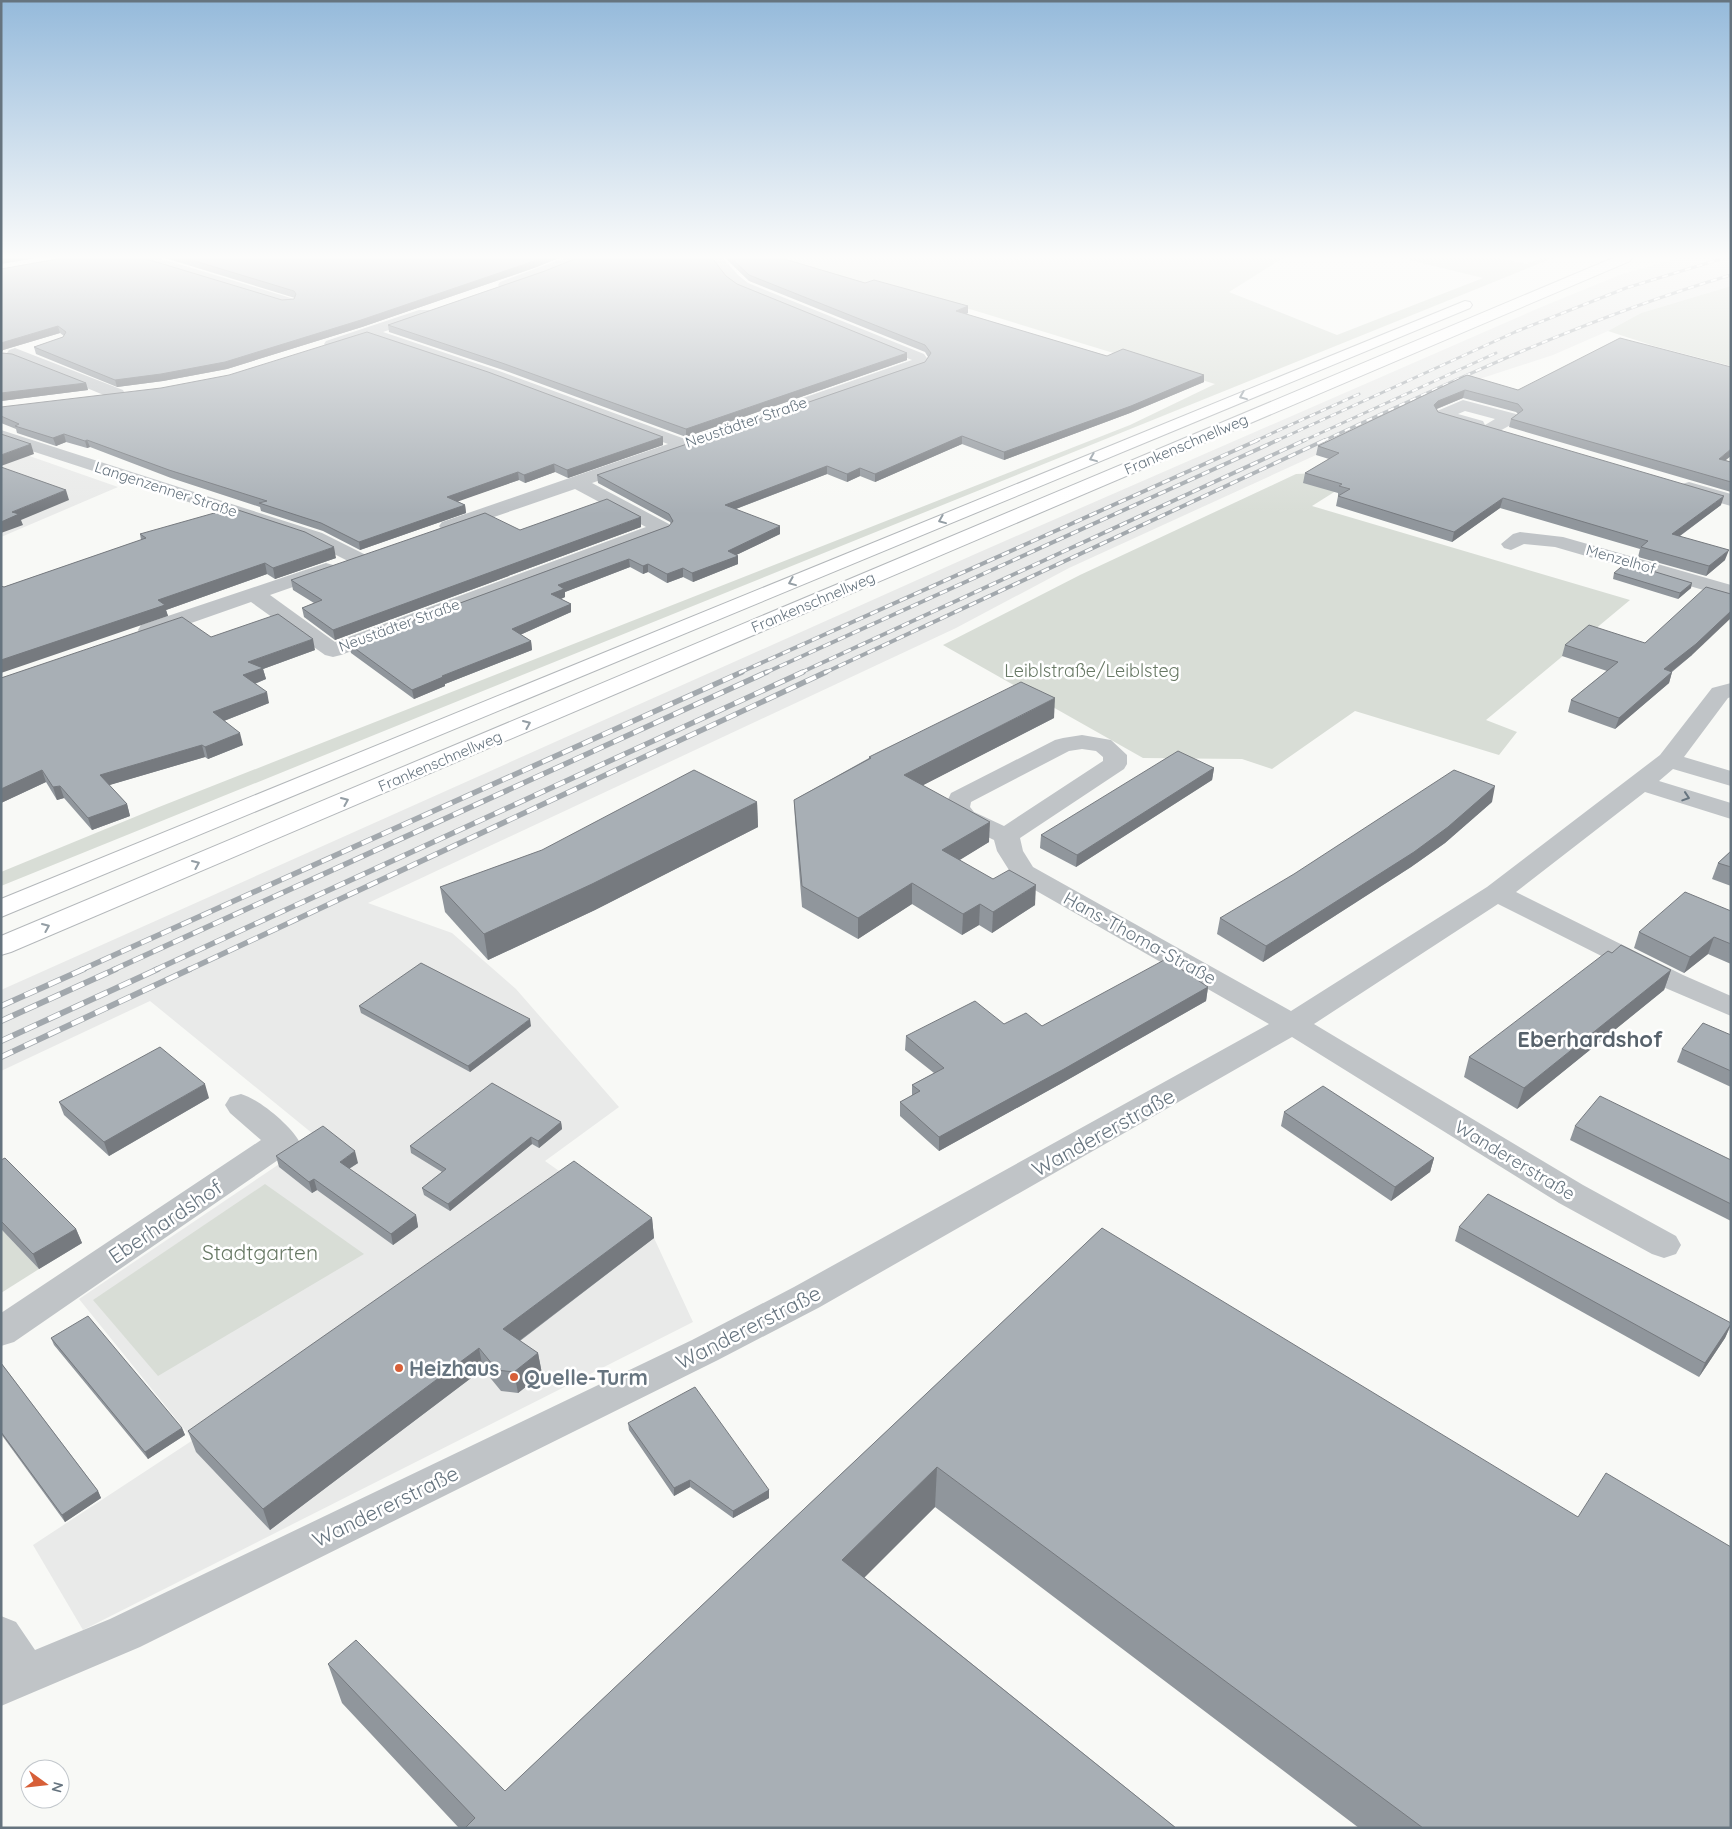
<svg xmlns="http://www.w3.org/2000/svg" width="1732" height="1829" viewBox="0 0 1732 1829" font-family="Quicksand,sans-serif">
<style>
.built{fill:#e9eae9}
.green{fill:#d8ddd6}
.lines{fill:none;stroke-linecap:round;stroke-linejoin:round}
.highway-casing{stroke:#b3b7ba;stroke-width:2}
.minor{fill:#c0c4c7;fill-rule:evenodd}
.highway{fill:#fff;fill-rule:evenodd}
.rail-far3-casing{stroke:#a2a8ad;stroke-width:3}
.rail-far2-casing{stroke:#a2a8ad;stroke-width:4}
.rail-far1-casing{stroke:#a2a8ad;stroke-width:5.5}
.rail-casing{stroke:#a2a8ad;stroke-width:6}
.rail-far3{stroke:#fff;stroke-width:2;stroke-dasharray:6;stroke-linecap:butt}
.rail-far2{stroke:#fff;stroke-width:2.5;stroke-dasharray:8;stroke-linecap:butt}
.rail-far1{stroke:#fff;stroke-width:4;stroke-dasharray:11;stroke-linecap:butt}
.rail{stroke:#fff;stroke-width:4.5;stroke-dasharray:13;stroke-linecap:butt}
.wall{fill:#90969c}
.shaded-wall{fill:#767a7f}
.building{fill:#a8afb5;stroke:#767a7f}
.oneway{stroke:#949ea5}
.oneway2{stroke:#66747f}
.poi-dot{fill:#d75f38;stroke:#fff;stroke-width:2}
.labels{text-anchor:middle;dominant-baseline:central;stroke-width:5;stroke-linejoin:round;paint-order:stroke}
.far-street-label{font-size:15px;fill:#66747f;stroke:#fff}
.park-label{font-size:18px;fill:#677864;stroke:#fff}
.street-label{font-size:18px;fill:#66747f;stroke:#fff}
.near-street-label{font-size:21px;fill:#66747f;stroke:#fff}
.near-park-label{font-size:21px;fill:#677864;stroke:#fff}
.near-poi-label{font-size:21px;font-weight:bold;fill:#66747f;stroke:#fff;text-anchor:start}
.district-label{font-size:22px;font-weight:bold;fill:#57626b;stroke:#fff}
</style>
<rect width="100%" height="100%" fill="#f8f9f6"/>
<g class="built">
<path d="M1679 258H1731V286L1641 313 1608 331 1553 355 1464 384 1316 455 1069 568 956 628 368 903 452 933 516 989 619 1107 545 1161 654 1238 693 1322 83 1630 33 1545 193 1440 79 1299 318 1138 150 1001 1 1071V990L973 555 1539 308 1622 274Z"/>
<path d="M1 446 118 487 1 537Z"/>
</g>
<g class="green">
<path d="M774 258H1283L1229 292 1337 335 1483 278 1401 258H1498L1527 264 1542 258H1553L1 886V872L159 807 1130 425 1215 384 973 310 775 262Z"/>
<path d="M1731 286V366L1654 346 1608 331 1641 313Z"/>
<path d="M1337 472H1366L1312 506 1630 600 1486 720 1517 732 1499 755 1355 711 1272 769 1242 759 1143 758 943 645 1080 575 1296 474Z"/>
<path d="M265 1184 364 1254 158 1376 93 1300Z"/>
<path d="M1 1229 39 1269 1 1293Z"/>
</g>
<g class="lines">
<g class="highway-casing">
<g id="highway">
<path d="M1613 258H1632L1630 261 11 952 1 955V936Z"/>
<path d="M1465 301 1470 302 1472 305 1470 308 1 917V899Z"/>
</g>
</g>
<g class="minor">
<path d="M138 258H159L294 299 296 302 294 305H284L140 261Z"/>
<path d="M564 258H583L581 261 510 288H500L498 285 500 282Z"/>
<path d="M709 258H723L738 275 748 283 924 354 929 361 924 367 592 483 669 524 672 528 669 532 341 655 333 657 325 655 251 602 157 635 149 636 141 635 138 630 141 625 326 563 333 565 336 569 333 573 270 595 335 642 646 527 575 489 456 530 449 532 442 530 439 526 442 522 668 444 490 378 368 337 332 349 326 347 324 344 326 341 419 310H429L431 313 429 316 383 332 502 372 685 439 912 360 738 289 728 281Z"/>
<path d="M15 348 123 390 125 394 123 398H111L9 356 7 353 9 350Z"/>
<path d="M1463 400 1516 414 1519 418 1516 422 1496 433 1490 434 1484 433 1481 429 1477 430 1437 419 1434 415 1437 411ZM1465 411 1495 419 1485 425 1483 421 1458 414Z"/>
<path d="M1 430 322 533 364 554 367 558 364 562 357 564 350 562 308 541 1 441Z"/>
<path d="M1689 482 1731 494V506L1682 492 1680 488 1682 484Z"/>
<path d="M1520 532 1563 537 1731 585V598L1555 547 1524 544 1511 550 1504 548 1501 544 1513 534Z"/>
<path d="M1731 683V697L1728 698 1684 757 1731 771V786L1673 769 1659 781 1731 803V819L1645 792 1516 892 1683 975 1731 996V1016L1663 987 1498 904 1314 1024 1583 1185 1676 1236 1681 1245 1676 1254 1664 1258 1652 1254 1559 1203 1292 1037 820 1307 718 1360 140 1647 1 1706V1616L16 1622 35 1650 110 1619 692 1340 794 1287 1269 1024 1014 878 997 851 994 840C975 831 957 826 944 808L951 793 1055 740 1063 738 1082 735 1111 740 1127 755V764L1124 769 1020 838 1023 851 1033 867 1291 1011 1487 887 1660 755 1712 688ZM1082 749 1096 751 1103 757V761L1004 826 974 812 970 807 971 802 1069 751Z"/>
<path d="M241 1094C259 1099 290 1125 299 1141L294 1149 14 1342 1 1346V1313L261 1140 230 1113 225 1105 230 1097Z"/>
</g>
<use href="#highway" class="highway"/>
<g class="rail-far3-casing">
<g id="rail-far3">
<path d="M1255 441 1359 394"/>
<path d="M1276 441 1515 332 1626 288 1724 258"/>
<path d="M1303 441 1496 353"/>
<path d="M1323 441C1456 379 1589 317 1731 275"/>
</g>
</g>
<g class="rail-far2-casing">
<g id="rail-far2">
<path d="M739 673 1258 440"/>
<path d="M765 673 1278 440"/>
<path d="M800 673 1305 440"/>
<path d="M824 673 1325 440"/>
</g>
</g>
<g class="rail-far1-casing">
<g id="rail-far1">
<path d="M81 970 742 672"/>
<path d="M113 970 767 672"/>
<path d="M155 970 803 672"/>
<path d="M188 970 826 672"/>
</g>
</g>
<g class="rail-casing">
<g id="rail">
<path d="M1 1006 84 969"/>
<path d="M1 1021 116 969"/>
<path d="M1 1041 158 969"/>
<path d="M1 1057 190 969"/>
</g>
</g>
<use href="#rail-far3" class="rail-far3"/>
<use href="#rail-far2" class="rail-far2"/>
<use href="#rail-far1" class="rail-far1"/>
<use href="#rail" class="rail"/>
</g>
<g class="wall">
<path d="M165 258H559L534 268 362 327 227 369 163 381 117 387 36 354 34 347 63 337 64 336 60 333 3 350 2 353 86 383 88 390 1 401V269L282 300 294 299 295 298Z"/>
<path d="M725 258H781L968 313 966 314 1107 356 1204 382 1130 413 1004 460 962 444 875 482 860 476 847 482 827 474 736 509 780 534 736 555 738 556V564L693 582 683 577 667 583 648 572 643 574 630 567 565 592V597L561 599 571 604V612L520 635 531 641 532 650 445 684V686L414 699 351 653 349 644 669 526 671 524 670 522 598 483 597 475 925 362 928 357 925 352 749 281Z"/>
<path d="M545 271 726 276 737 284 907 353V360L686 437 503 370 389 332 388 325Z"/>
<path d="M1467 375 1731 462V492L1509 427 1511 419 1518 414 1516 412 1463 398 1437 409 1438 412 1721 505 1680 536 1725 560 1706 576 1638 557 1640 549 1500 508 1452 542 1336 506 1338 496H1339L1338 495V493L1303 483 1305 473 1329 459 1316 455 1318 446Z"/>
<path d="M1 407 663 437V445L568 478 555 472 525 483 519 480 457 501 465 505 466 513 360 550 323 531 261 511 260 507 171 478 90 447 87 448 66 442 56 446 17 433 16 429 1 423Z"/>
<path d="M641 527 335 640 304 617 302 608 314 603 293 590 291 580 520 530Z"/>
<path d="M140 534 336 558 275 579 267 574 166 610 168 616 4 587 141 540Z"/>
<path d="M1614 573 1691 588 1678 599 1613 579Z"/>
<path d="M211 637 315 650 263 669 266 679 255 684 269 703 224 721 243 745 208 759 205 757 109 785 127 804 130 816 92 830 64 798 57 800 46 782 1 803V678Z"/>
<path d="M1645 643 1692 655 1672 672 1669 683 1615 729 1568 712 1571 700 1607 671 1562 656 1565 645Z"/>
<path d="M1054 718 923 785 989 842 959 860 1035 905 992 933 979 925 962 935 912 904 858 939 802 907 795 820 794 800 869 758V757Z"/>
<path d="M1214 768 1212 780 1076 867 1040 848 1041 835Z"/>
<path d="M757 802 758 827 595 910 488 960 445 912 440 887Z"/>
<path d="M1492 802 1445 843 1411 867 1263 962 1217 934 1220 918Z"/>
<path d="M1731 851V886L1712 879 1718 863Z"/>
<path d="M1731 911V964L1708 954 1684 973 1634 948 1639 932Z"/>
<path d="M1612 953 1671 970 1664 990 1517 1109 1464 1077 1469 1057Z"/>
<path d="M1208 987 1206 1001 1062 1083 939 1151 900 1116V1102L912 1096V1085L934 1073 905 1050 906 1036 1004 1024 1042 1026Z"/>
<path d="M359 1006 531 1026 470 1072 361 1013Z"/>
<path d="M1731 1035V1087L1677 1062 1682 1049Z"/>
<path d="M209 1098 109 1156 64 1115 59 1102Z"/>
<path d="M1284 1112 1434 1158 1430 1172 1391 1201 1281 1126Z"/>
<path d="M561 1122 562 1129 539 1148 532 1144 450 1211 424 1195 422 1188 442 1172 411 1153 410 1146Z"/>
<path d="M1575 1126 1731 1160V1221L1570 1140Z"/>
<path d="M276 1156 358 1163 349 1169 416 1215 418 1227 393 1245 317 1190 312 1193 279 1167Z"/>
<path d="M1 1160 76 1229 82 1243 39 1269 1 1229Z"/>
<path d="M652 1218 654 1238 520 1341 538 1353 542 1374 518 1393 501 1391 483 1369 270 1530 196 1452 188 1431Z"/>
<path d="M1459 1227 1731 1325 1725 1338 1699 1377 1455 1241Z"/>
<path d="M1102 1228 1731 1828H1359L935 1507 864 1577 1176 1828H459L342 1703 328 1664 505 1791Z"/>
<path d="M51 1338 182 1428 185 1435 148 1459 54 1345Z"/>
<path d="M1 1363 98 1491 101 1498 65 1522 1 1434Z"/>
<path d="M628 1423 769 1490V1498L733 1518 690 1487 674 1496 629 1430Z"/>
</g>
<g class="shaded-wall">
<path d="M1 258H36L1 264Z"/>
<path d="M543 258H559L534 268 362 327 227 369 163 381 117 387 115 380Z"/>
<path d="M968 306V313L956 318V311Z"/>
<path d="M58 326 60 333 3 350 1 353V343Z"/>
<path d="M907 353V360L686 437V429Z"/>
<path d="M1204 375V382L1130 413 1004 460V452Z"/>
<path d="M86 383 88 390 1 401V393Z"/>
<path d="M1465 390 1463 398 1436 409 1434 405 1438 401Z"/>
<path d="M64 434 66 442 56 446 53 438Z"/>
<path d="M962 436V444L875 482V474Z"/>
<path d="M663 437V445L568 478 567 470Z"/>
<path d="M87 440 90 447 87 448 85 441Z"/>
<path d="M31 444 34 454 1 466V455Z"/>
<path d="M1731 449V456L1716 468 1719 459Z"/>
<path d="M554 464 555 472 525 483 524 475Z"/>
<path d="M827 466V474L725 513V505Z"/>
<path d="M860 468V476L847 482V474Z"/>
<path d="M518 472 519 480 448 505 447 497Z"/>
<path d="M66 490 69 500 21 520 23 525 1 533V522L12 512Z"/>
<path d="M1724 496 1721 505 1670 543 1672 534Z"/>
<path d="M1503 498 1500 508 1452 542 1454 532Z"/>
<path d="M465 505 466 513 360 550 359 542Z"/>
<path d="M641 517V527L335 640 333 630Z"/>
<path d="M780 526V534L728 559V551Z"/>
<path d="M334 547 336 558 275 579 273 568Z"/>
<path d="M1729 550 1725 560 1706 576 1709 566Z"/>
<path d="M738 556V564L693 582 692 573Z"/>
<path d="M629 559 630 567 565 592V597L552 603 551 594 558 585Z"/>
<path d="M265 563 267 574 166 610 168 616 1 673V660L158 600Z"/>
<path d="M648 564V572L643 574V566Z"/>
<path d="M683 568V577L667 583V574Z"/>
<path d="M1692 583 1691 588 1678 599 1680 593Z"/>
<path d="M571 604V612L513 638 512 629Z"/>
<path d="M1731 611V618L1692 655 1661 680 1664 669Z"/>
<path d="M313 639 315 650 263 669 266 679 246 687 243 675 248 662Z"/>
<path d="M531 641 532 650 445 684V686L414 699 412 690 442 676Z"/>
<path d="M1672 672 1669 683 1615 729 1619 718Z"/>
<path d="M267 692 269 703 216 724 213 712Z"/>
<path d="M1055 698 1054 718 904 795V775Z"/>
<path d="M240 733 243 745 208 759 205 747Z"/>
<path d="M202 745 205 757 103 787 100 775Z"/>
<path d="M1214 768 1212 780 1076 867 1077 855Z"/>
<path d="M42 770 46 782 1 803V789Z"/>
<path d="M60 786 64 798 57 800 53 787Z"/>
<path d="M1495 786 1492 802 1445 843 1411 867 1263 962 1266 946Z"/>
<path d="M757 802 758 827 595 910 488 960 484 934Z"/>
<path d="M127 804 130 816 92 830 88 818Z"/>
<path d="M990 822 989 842 942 871V850Z"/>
<path d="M912 883V904L858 939V918Z"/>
<path d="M1036 885 1035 905 992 933 993 912Z"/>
<path d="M980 904 979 925 962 935 963 914Z"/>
<path d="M1714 937 1708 954 1684 973 1690 957Z"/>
<path d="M1671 970 1664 990 1517 1109 1524 1088Z"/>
<path d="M1208 987 1206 1001 1062 1083 939 1151V1137Z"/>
<path d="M530 1019 531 1026 470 1072 468 1066Z"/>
<path d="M205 1084 209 1098 109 1156 104 1142Z"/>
<path d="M561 1122 562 1129 539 1148 538 1141Z"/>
<path d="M531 1137 532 1144 450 1211 448 1204Z"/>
<path d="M355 1151 358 1163 342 1173 340 1162Z"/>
<path d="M1434 1158 1430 1172 1391 1201 1395 1187Z"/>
<path d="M314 1179 317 1190 312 1193 309 1182Z"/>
<path d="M416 1215 418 1227 393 1245 391 1234Z"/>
<path d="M652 1218 654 1238 507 1350 503 1329Z"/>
<path d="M76 1229 82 1243 39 1269 33 1254Z"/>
<path d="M1731 1324 1725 1338 1699 1377 1705 1363Z"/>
<path d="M479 1348 483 1369 270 1530 263 1509Z"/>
<path d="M538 1353 542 1374 518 1393 514 1372Z"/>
<path d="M182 1428 185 1435 148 1459 145 1452Z"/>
<path d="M937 1467 935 1507 843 1599 842 1560Z"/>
<path d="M690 1480V1487L674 1496V1488Z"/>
<path d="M769 1490V1498L733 1518V1511Z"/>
<path d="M98 1491 101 1498 65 1522 62 1515Z"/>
</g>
<g class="building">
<path d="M63 258H143L282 300 294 299 296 294 294 291 185 258H543L361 320 225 362 161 374 115 380 34 347 63 337 66 332 58 326 1 343V269Z"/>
<path d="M577 258H712L726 276 737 284 907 353 686 429 502 363 388 325 545 271Z"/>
<path d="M731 258H781L865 283 874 280 968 306 956 311 1107 356 1123 349 1204 375 1131 406 1004 452 962 436 875 474 860 468 847 474 827 466 725 505 780 526 728 551 738 556 692 573 683 568 667 574 648 564 643 566 629 559 558 585 564 589 551 594 571 604 512 629 531 641 442 676 443 677 412 690 349 644 669 526 673 521 669 514 597 475 925 362 931 353 925 345 749 275Z"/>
<path d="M367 332 488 372 663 437 567 470 554 464 524 475 518 472 447 497 465 505 359 542 321 523 259 503 267 501 169 470 87 440 85 441 64 434 53 438 15 426 19 424 1 416V407L161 388 229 375Z"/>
<path d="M1620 338 1731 367V449L1719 459 1731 462V482L1511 419 1523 410 1518 404 1465 390 1438 401 1434 405 1438 412 1724 496 1672 534 1729 550 1709 566 1641 547 1648 541 1503 498 1454 532 1338 496 1350 489 1339 486 1342 484 1305 473 1339 453 1318 446 1467 375 1518 390Z"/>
<path d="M1 352 2 353 12 354 86 383 1 393Z"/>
<path d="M1 434 31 444 1 455Z"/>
<path d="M1 467 66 490 12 512 19 514 1 522Z"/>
<path d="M607 499 641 517 333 630 302 608 322 600 291 580 485 513 520 530Z"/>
<path d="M232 508 305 532 334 547 273 568 265 563 158 600 165 605 1 660V586L4 587 146 538 140 534Z"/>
<path d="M1626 563 1692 583 1680 593 1614 573Z"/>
<path d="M1706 587 1731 594V611L1696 644 1664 669 1672 672 1619 718 1571 700 1618 662 1565 645 1589 625 1645 643Z"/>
<path d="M278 614 313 639 248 662 263 668 243 675 267 692 213 712 240 733 205 747 202 745 100 775 127 804 88 818 60 786 53 787 42 770 1 789V678L182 617 211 637Z"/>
<path d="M1021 682 1055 698 904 775 990 822 942 850 993 879 1009 870 1036 885 993 912 980 904 963 914 912 883 858 918 802 886 794 800 871 758 869 757Z"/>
<path d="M1178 751 1214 768 1077 855 1041 835Z"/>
<path d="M694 770 757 802 592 884 484 934 440 887 542 850Z"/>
<path d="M1454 770 1495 786 1448 827 1414 852 1266 946 1220 918 1294 874Z"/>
<path d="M1731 851V867L1718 863Z"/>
<path d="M1685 892 1731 911V944L1714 937 1690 957 1639 932Z"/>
<path d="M1621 945 1671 970 1524 1088 1469 1057 1608 951 1612 953Z"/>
<path d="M1166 959 1208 987 1064 1069 939 1137 900 1102 920 1091 912 1085 944 1068 906 1036 975 1001 1004 1024 1026 1013 1042 1026Z"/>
<path d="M421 963 530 1019 468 1066 359 1006Z"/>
<path d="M1703 1023 1731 1035V1071L1682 1049Z"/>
<path d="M160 1047 205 1084 104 1142 59 1102Z"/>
<path d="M492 1083 561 1122 538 1141 531 1137 448 1204 422 1188 446 1169 410 1146Z"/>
<path d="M1323 1086 1434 1158 1395 1187 1284 1112Z"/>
<path d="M1600 1096 1731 1160V1204L1575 1126Z"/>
<path d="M323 1126 355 1151 340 1162 416 1215 391 1234 314 1179 309 1182 276 1156Z"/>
<path d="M5 1158 76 1229 33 1254 1 1221V1160Z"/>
<path d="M574 1161 652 1218 503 1329 538 1353 514 1372 497 1370 479 1348 263 1509 188 1431Z"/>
<path d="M1488 1194 1731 1323V1324L1705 1363 1459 1227Z"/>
<path d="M1102 1228 1578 1517 1606 1473 1731 1547V1828H1423L937 1467 842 1560 1176 1828H465L475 1818 328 1664 356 1640 505 1791Z"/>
<path d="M88 1316 182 1428 145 1452 51 1338Z"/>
<path d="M1 1363 98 1491 62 1515 1 1432Z"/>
<path d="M695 1387 769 1490 733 1511 690 1480 674 1488 628 1423Z"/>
</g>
<defs><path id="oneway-chevron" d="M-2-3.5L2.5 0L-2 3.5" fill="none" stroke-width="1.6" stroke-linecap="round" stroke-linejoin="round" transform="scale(1.25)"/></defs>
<g class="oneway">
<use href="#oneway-chevron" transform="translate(1243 396) rotate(158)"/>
<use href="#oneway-chevron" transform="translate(1093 458) rotate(158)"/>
<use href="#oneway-chevron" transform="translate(942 520) rotate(158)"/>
<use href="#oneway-chevron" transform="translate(792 582) rotate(158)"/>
<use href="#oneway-chevron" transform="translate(527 724) rotate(-23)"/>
<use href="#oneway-chevron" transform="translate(345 801) rotate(-23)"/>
<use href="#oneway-chevron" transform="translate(196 864) rotate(-23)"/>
<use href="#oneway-chevron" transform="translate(46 927) rotate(-23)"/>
</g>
<use class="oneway2" href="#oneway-chevron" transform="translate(1686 797) rotate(18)"/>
<linearGradient id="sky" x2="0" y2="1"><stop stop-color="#95badb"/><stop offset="0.5" stop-color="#fcfcfb"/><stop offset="1" stop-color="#fcfcfb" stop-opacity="0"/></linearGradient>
<rect width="1732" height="514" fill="url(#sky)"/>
<g class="poi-dot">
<circle cx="399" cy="1368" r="5"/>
<circle cx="514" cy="1377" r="5"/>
</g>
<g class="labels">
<g class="far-street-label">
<text transform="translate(746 422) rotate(-19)">Neustädter Straße</text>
<text transform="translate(1186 444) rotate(-23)">Frankenschnellweg</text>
<text transform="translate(166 489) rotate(18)">Langenzenner Straße</text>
<text transform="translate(1621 559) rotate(16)">Menzelhof</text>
<text transform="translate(813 602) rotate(-23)">Frankenschnellweg</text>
<text transform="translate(399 625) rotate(-20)">Neustädter Straße</text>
<text transform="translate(440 761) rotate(-23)">Frankenschnellweg</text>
</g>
<g class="park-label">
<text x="1092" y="670">Leiblstraße/Leiblsteg</text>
</g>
<g class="street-label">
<text transform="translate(1140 938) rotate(29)">Hans-Thoma-Straße</text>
<text transform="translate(1515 1160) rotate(31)">Wandererstraße</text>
</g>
<g class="near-street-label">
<text transform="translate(1103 1132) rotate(-29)">Wandererstraße</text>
<text transform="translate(165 1221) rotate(-34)">Eberhardshof</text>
<text transform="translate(748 1327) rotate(-27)">Wandererstraße</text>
<text transform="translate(385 1506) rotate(-26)">Wandererstraße</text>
</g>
<g class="near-park-label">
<text x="260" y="1252">Stadtgarten</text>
</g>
<g class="near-poi-label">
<text x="409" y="1368">Heizhaus</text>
<text x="524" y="1377">Quelle-Turm</text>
</g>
<g class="district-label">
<text x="1590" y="1039">Eberhardshof</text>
</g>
</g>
<rect width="1732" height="1829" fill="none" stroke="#66747f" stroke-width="5"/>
<g transform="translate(45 1784) rotate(105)"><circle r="24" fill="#ffffff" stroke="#c2c7cc"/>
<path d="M0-4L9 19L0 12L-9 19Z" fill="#d75f38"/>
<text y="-8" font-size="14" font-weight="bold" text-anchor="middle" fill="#66747f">N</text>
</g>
</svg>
